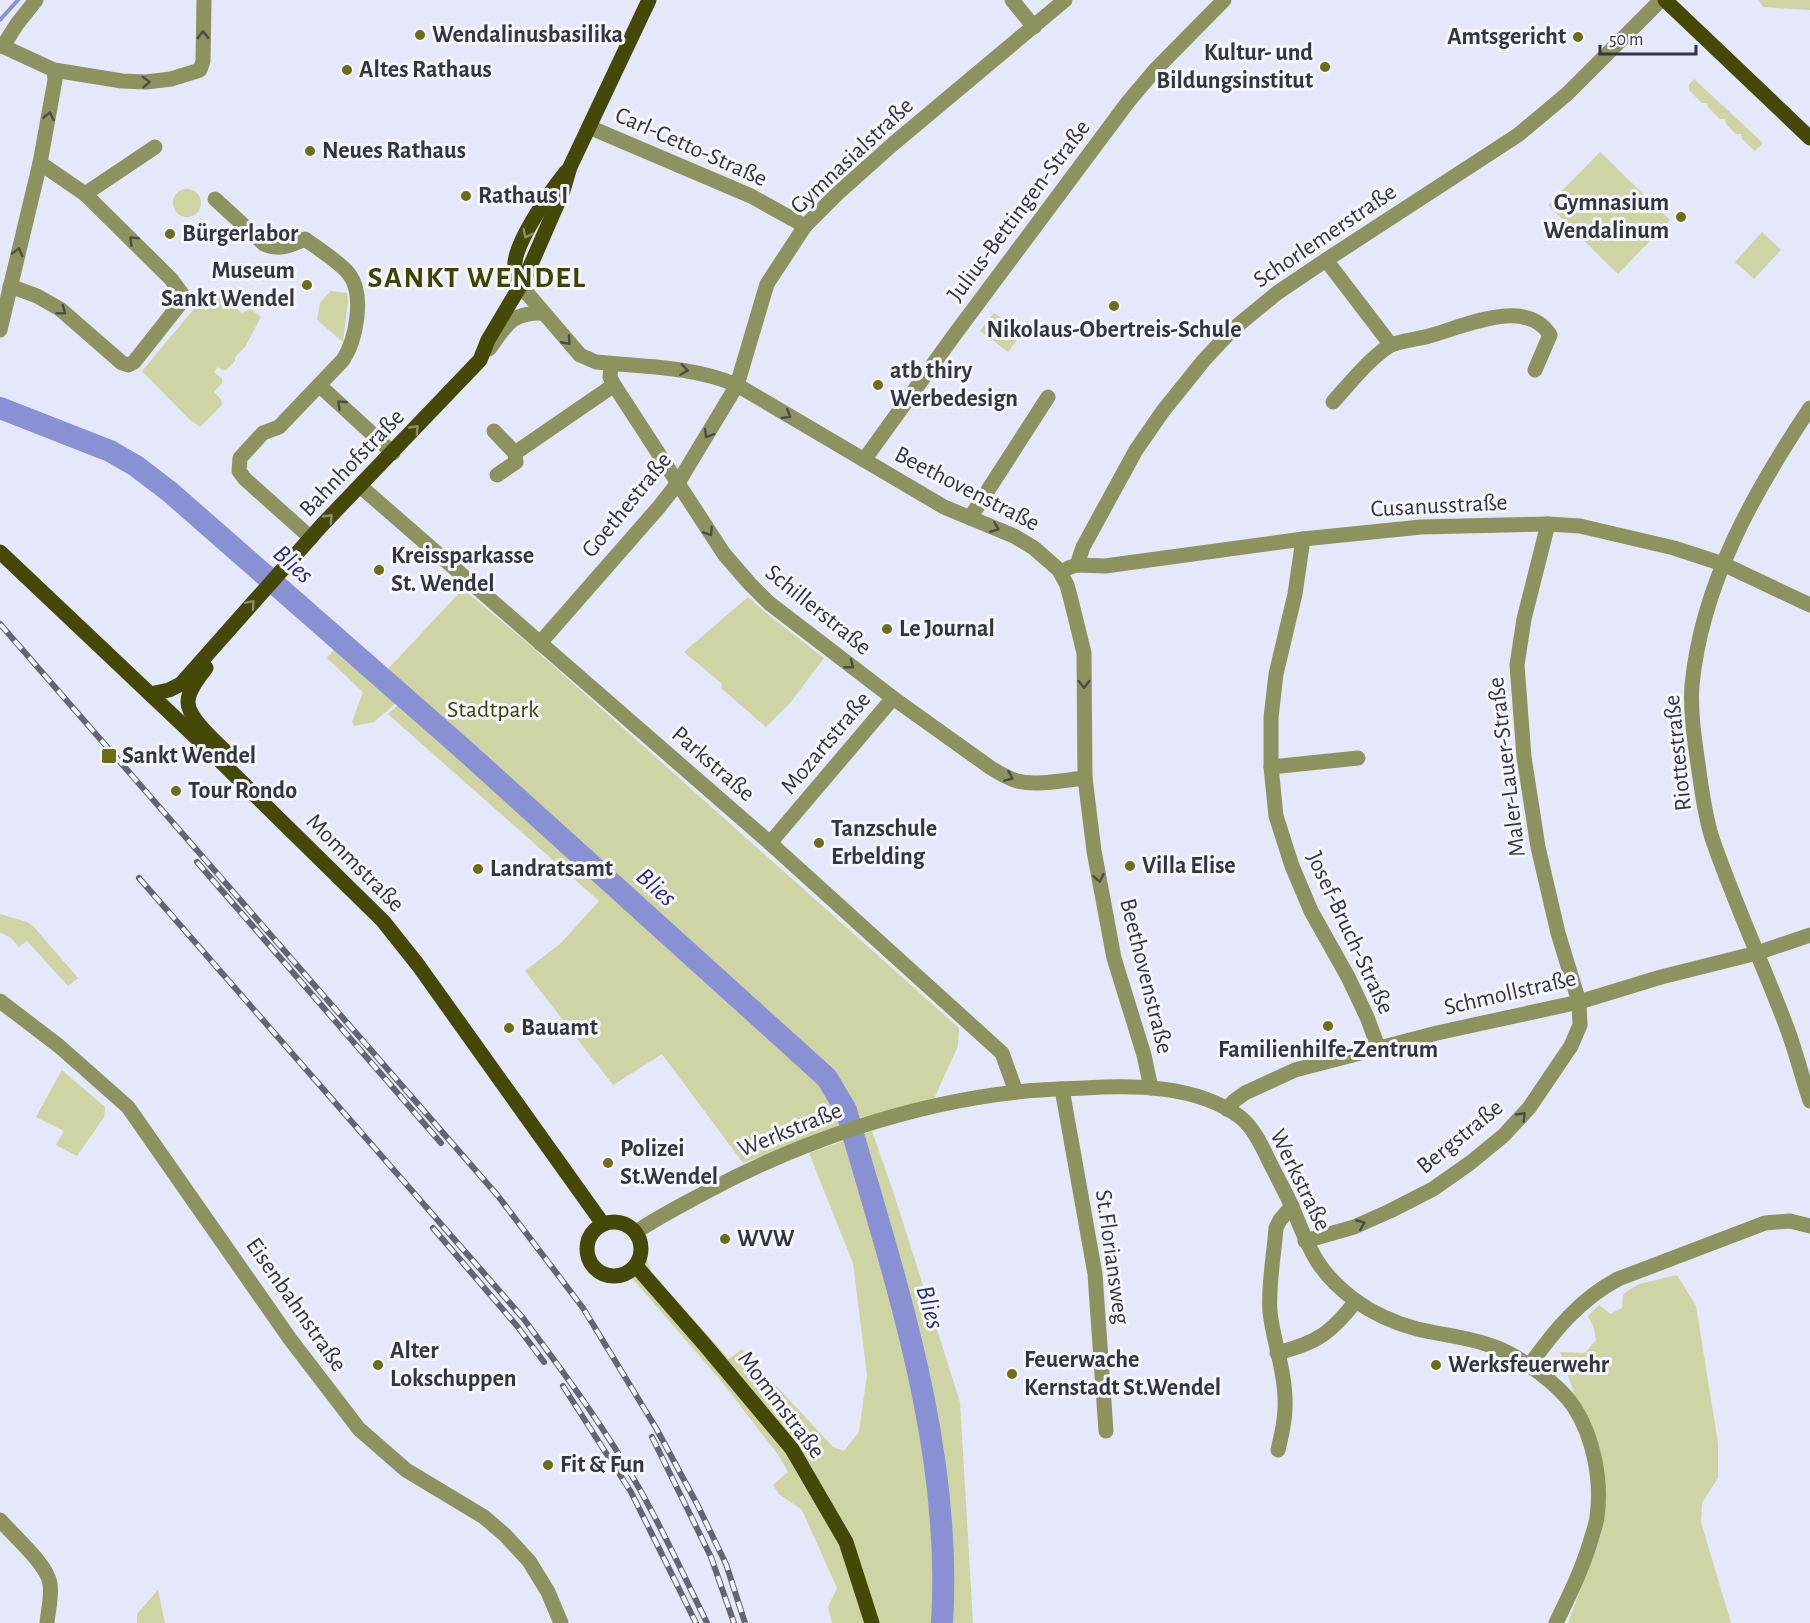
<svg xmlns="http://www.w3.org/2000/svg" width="1810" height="1623" viewBox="0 0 1810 1623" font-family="'Alegreya Sans',sans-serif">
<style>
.green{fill:#cfd4a4}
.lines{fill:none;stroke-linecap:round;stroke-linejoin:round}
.stream{stroke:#8a90d4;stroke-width:4}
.river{stroke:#8a90d4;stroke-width:22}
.minor{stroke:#8d935e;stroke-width:15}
.major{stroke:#454907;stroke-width:15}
.rail-casing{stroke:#636573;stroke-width:6}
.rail{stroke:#f5f6fc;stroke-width:4;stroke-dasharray:11;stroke-linecap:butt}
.oneway{stroke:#4a4c48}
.oneway2{stroke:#8b8e69}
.poi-dot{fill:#6a6f15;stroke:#f5f6fc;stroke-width:2}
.labels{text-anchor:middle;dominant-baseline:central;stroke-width:6;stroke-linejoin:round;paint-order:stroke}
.poi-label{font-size:24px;font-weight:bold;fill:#333541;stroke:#f5f6fc;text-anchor:start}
.street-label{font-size:24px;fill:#333541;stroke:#f5f6fc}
.park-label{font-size:24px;fill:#3e4204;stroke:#f5f6fc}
.water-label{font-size:26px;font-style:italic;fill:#2f2b7b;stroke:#f5f6fc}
.district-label{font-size:30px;font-weight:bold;letter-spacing:1.5px;fill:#3f4303;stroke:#f5f6fc}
</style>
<rect width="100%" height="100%" fill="#e5e7fa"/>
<g class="green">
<path d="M1759 0H1810V10L1763 7Z"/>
<path d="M1694 79 1763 143 1755 151 1742 139 1741 134H1736L1726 124 1725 119H1720L1708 107 1707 103H1702L1689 90V85Z"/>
<path d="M1600 152 1670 220 1618 274 1548 205Z"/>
<circle cx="187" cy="203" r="14"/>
<path d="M1762 232 1781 250 1754 279 1735 262Z"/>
<path d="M331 291 347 293 348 301 343 342 317 320 320 303Z"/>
<path d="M197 296 208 306 218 296 228 300 242 313 251 309 261 317 245 347 235 357V361L226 370H222L218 367 214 372 222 379V383L214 392 221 399 222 405 200 427 189 419 142 371 194 309Z"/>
<path d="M994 313 1022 333 1008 352 980 331Z"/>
<path d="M463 589 530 645 959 1028 958 1046 933 1101 839 1123 835 1129 743 1163 662 1054 613 1085 525 971 561 943 599 901 388 714 413 692 387 670Z"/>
<path d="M748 597 767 614 824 658 790 703 766 727 722 689 721 683 684 652Z"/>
<path d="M341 642 403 697 374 722 354 726 352 722 363 692 327 658Z"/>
<path d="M0 914 27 922 33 926 78 978 68 986 27 941 19 947 11 938 0 932Z"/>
<path d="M62 1070 105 1107 104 1117 77 1156 56 1145 64 1131 36 1117Z"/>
<path d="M872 1131 893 1191 960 1402 973 1623H832L828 1607 837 1588 802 1510 779 1494 773 1485 788 1472 779 1456 721 1381 631 1277 647 1260 652 1273 729 1359 742 1349 833 1447 844 1451 859 1432 867 1375 853 1263 809 1153Z"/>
<path d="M1677 1275 1696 1306 1718 1443V1478L1702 1503 1701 1522 1731 1623H1568L1601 1534 1604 1498 1580 1411 1560 1352 1585 1353 1596 1340 1594 1328 1588 1316 1599 1305 1610 1314 1622 1308 1623 1294 1639 1284Z"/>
<path d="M158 1590 165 1623H137V1614Z"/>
</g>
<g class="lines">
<path class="stream" d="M0 20 18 0"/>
<path class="river" d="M0 408 110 451 136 466 170 492 462 748 827 1078 846 1110C894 1277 953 1447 942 1623"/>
<g class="minor">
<path d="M1012 0 1034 27"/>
<path d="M0 45 54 70 122 81 146 82 171 79 200 70 203 61 204 0"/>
<path d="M3 46 17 24 36 0"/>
<path d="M589 127 751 196 805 226"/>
<path d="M85 194 155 147"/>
<path d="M215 199 264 244C279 251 291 245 305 239 317 248 341 263 349 274 365 295 356 340 343 360L279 427 263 433 240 458 239 471 245 479 311 538"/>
<path d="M1326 260 1391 345"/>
<path d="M520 285 580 355 596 362C644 367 691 366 737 385L944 507 1014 536 1034 548 1059 570 1067 585 1071 600 1084 653 1085 778 1094 851 1114 958 1144 1055 1151 1088"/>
<path d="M10 286 37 296 60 309 122 363 128 365 134 362 183 300 182 294 171 279 85 194 40 163"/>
<path d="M0 330 40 163 55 80 54 70"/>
<path d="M489 349C507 325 510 313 542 313"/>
<path d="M611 364 610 377 614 385 724 554 750 584 769 603 893 698 991 768C999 773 1007 778 1017 781 1038 786 1064 780 1085 778"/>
<path d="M319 385 393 453"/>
<path d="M1333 402C1350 383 1368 360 1389 346 1397 341 1419 339 1429 336 1463 327 1526 296 1550 335L1535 370"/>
<path d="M1810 408C1754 492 1702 583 1692 685 1690 713 1695 743 1699 771 1702 793 1705 816 1712 838 1734 902 1763 964 1787 1028 1796 1052 1802 1077 1810 1101"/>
<path d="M494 431 515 453 614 385"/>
<path d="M864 460 955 334 1128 102 1155 70 1224 0"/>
<path d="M497 475 516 462 515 453"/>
<path d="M360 486 770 843 1002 1053 1016 1092"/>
<path d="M970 518 1048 397"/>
<path d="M1303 539 1295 594 1276 674 1271 718V767L1276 816 1292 866 1311 911 1348 977 1367 1017 1378 1047"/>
<path d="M1077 565 1083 547 1136 450 1163 411 1204 360 1232 330 1277 293 1326 260 1518 135 1567 94 1661 0"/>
<path d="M1068 568 1077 565 1105 566 1303 539 1421 527 1548 524 1580 526 1674 548 1723 564 1810 605"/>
<path d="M540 643 659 507 678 483 737 385 767 284 805 226 837 194 893 144 1065 0"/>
<path d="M1271 767 1358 758"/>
<path d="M770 843 893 698"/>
<path d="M0 1001 59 1046 128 1107 290 1339 359 1429 406 1470 484 1517 505 1535 529 1561 548 1592 561 1623"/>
<path d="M1062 1089 1095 1274 1106 1431"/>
<path d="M1227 1109 1234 1101 1245 1093 1295 1070 1437 1033 1579 1002 1661 977 1757 953 1810 935"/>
<path d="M636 1232C658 1217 682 1205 706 1192 801 1141 910 1104 1017 1092 1039 1089 1062 1089 1084 1088 1134 1085 1197 1085 1240 1117 1253 1127 1262 1146 1269 1161 1277 1177 1286 1193 1293 1209 1310 1251 1318 1273 1356 1301 1374 1314 1395 1323 1417 1329 1442 1335 1470 1337 1495 1347 1521 1357 1559 1384 1574 1407 1594 1438 1602 1481 1597 1517 1596 1526 1592 1535 1590 1543 1581 1572 1569 1596 1556 1623"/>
<path d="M1305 1241 1354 1227 1390 1211 1433 1189 1470 1163 1503 1136 1529 1108 1571 1046 1580 1025 1579 1002 1558 933 1538 847 1524 757 1517 665 1524 619 1548 524"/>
<path d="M1277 1353C1317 1343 1331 1333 1356 1301"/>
<path d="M1529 1366C1554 1331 1580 1299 1618 1279L1765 1223 1790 1221 1810 1226"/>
<path d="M1278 1450C1282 1433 1286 1416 1285 1399 1285 1370 1273 1341 1270 1312 1268 1284 1274 1256 1276 1228L1280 1220 1292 1206"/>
<path d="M0 1520C13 1535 48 1565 50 1584 52 1597 48 1611 47 1623"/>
</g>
<g class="major">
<path d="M1665 0 1810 138"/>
<path d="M520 285C517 278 514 270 515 262 518 238 550 192 566 172"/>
<path d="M0 552 204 745 383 921 418 965 603 1224"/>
<path d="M206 668C199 677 188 690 188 702 188 720 220 745 232 758"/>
<path d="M150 694 169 690 181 684 322 525 480 360 488 340 525 278 563 191 570 167 649 0"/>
<circle cx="614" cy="1249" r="27"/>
<path d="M636 1266 705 1345 792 1449 846 1542 872 1623"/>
</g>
<g class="rail-casing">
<g id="rail">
<path d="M0 624 498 1196 583 1308 656 1428 697 1504 726 1564 745 1623"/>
<path d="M197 862 441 1143"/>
<path d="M139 878 523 1318C564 1373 605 1428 639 1488 664 1532 685 1578 707 1623"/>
<path d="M433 1228 517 1326 544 1362"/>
<path d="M563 1386 631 1492 696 1623"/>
<path d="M652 1437 711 1557 734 1623"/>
</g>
</g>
<use href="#rail" class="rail"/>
</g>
<defs><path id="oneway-chevron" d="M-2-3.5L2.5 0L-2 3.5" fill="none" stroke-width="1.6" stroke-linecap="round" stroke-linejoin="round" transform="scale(1.5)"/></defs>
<g class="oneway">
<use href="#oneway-chevron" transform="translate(203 35) rotate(-90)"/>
<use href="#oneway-chevron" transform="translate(146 82) rotate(-2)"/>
<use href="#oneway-chevron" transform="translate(49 116) rotate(-79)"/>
<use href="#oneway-chevron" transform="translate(133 240) rotate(-135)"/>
<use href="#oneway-chevron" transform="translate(18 252) rotate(-76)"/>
<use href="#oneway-chevron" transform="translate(62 311) rotate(37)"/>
<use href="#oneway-chevron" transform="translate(567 341) rotate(48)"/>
<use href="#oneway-chevron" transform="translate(684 370) rotate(8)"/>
<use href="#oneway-chevron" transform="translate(341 404) rotate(-137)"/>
<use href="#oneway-chevron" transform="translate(787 415) rotate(31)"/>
<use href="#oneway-chevron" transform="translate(708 434) rotate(122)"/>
<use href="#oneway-chevron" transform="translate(995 528) rotate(22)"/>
<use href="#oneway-chevron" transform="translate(709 532) rotate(57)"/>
<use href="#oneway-chevron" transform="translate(850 665) rotate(38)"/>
<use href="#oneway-chevron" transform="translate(1084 684) rotate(89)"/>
<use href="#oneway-chevron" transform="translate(1009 777) rotate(23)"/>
<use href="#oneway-chevron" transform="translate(1099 878) rotate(79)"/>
<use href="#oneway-chevron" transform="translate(1522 1116) rotate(-46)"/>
<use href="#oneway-chevron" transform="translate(1361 1224) rotate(-22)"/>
</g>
<g class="oneway2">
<use href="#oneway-chevron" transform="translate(527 234) rotate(116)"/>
<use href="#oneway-chevron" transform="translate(415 429) rotate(-46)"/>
<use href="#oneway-chevron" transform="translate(329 518) rotate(-46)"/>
<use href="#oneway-chevron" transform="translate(251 604) rotate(-49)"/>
</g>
<g class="poi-dot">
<circle cx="420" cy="35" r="6"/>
<circle cx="1578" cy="37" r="6"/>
<circle cx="1325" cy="67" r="6"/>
<circle cx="347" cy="70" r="6"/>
<circle cx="310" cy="151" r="6"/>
<circle cx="466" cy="196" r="6"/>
<circle cx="1681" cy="217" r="6"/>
<circle cx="170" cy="234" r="6"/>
<circle cx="307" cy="285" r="6"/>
<circle cx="1114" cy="306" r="6"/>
<circle cx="878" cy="385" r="6"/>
<circle cx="379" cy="570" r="6"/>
<circle cx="887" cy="629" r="6"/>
<rect x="101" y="748" width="16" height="16" rx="3"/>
<circle cx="176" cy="791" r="6"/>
<circle cx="819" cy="843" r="6"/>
<circle cx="1130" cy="866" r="6"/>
<circle cx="478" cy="869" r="6"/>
<circle cx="1328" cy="1026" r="6"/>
<circle cx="509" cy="1028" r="6"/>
<circle cx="608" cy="1163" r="6"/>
<circle cx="725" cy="1239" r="6"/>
<circle cx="378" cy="1365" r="6"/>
<circle cx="1436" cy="1365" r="6"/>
<circle cx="1012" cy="1374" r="6"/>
<circle cx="548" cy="1465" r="6"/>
</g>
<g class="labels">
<g class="poi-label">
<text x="432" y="35">Wendalinusbasilika</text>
<text x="1566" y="37" text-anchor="end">Amtsgericht</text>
<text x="1313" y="53" text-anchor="end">Kultur- und<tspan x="1313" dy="28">Bildungsinstitut</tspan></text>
<text x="359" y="70">Altes Rathaus</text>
<text x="322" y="151">Neues Rathaus</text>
<text x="478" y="196">Rathaus I</text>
<text x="1669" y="203" text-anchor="end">Gymnasium<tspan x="1669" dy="28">Wendalinum</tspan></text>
<text x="182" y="234">Bürgerlabor</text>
<text x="295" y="271" text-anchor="end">Museum<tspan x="295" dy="28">Sankt Wendel</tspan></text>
<text x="1114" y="330" text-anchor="middle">Nikolaus-Obertreis-Schule</text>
<text x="890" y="371">atb thiry<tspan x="890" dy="28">Werbedesign</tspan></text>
<text x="391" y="556">Kreissparkasse<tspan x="391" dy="28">St. Wendel</tspan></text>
<text x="899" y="629">Le Journal</text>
<text x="122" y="756">Sankt Wendel</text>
<text x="188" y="791">Tour Rondo</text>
<text x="831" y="829">Tanzschule<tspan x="831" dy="28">Erbelding</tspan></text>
<text x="1142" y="866">Villa Elise</text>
<text x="490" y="869">Landratsamt</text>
<text x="521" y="1028">Bauamt</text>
<text x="1328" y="1050" text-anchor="middle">Familienhilfe-Zentrum</text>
<text x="620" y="1149">Polizei<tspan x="620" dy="28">St.Wendel</tspan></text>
<text x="737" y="1239">WVW</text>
<text x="390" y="1351">Alter<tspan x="390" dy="28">Lokschuppen</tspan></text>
<text x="1024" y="1360">Feuerwache<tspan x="1024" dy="28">Kernstadt St.Wendel</tspan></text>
<text x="1448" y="1365">Werksfeuerwehr</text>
<text x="560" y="1465">Fit &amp; Fun</text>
</g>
<g class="street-label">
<text transform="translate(691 147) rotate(24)">Carl-Cetto-Straße</text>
<text transform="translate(852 156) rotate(-43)">Gymnasialstraße</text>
<text transform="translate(1019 211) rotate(-53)">Julius-Bettingen-Straße</text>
<text transform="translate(1325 236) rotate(-34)">Schorlemerstraße</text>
<text transform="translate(352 463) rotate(-46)">Bahnhofstraße</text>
<text transform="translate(967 489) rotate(27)">Beethovenstraße</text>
<text transform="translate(627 505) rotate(-51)">Goethestraße</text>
<text transform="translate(1439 506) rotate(-3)">Cusanusstraße</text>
<text transform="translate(818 610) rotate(39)">Schillerstraße</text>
<text transform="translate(826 743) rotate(-50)">Mozartstraße</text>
<text transform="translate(1678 753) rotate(-96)">Riottestraße</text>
<text transform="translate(713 764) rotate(41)">Parkstraße</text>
<text transform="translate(1507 767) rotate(-97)">Maler-Lauer-Straße</text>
<text transform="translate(355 863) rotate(45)">Mommstraße</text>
<text transform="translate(1350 933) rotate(65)">Josef-Bruch-Straße</text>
<text transform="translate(1146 976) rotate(76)">Beethovenstraße</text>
<text transform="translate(1510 993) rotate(-13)">Schmollstraße</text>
<text transform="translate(790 1130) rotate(-22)">Werkstraße</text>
<text transform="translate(1460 1137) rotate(-39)">Bergstraße</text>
<text transform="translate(1300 1180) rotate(64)">Werkstraße</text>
<text transform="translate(1112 1257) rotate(82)">St.Floriansweg</text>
<text transform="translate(296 1305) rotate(55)">Eisenbahnstraße</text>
<text transform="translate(781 1405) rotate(53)">Mommstraße</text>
</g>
<g class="park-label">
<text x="493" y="710">Stadtpark</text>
</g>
<g class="water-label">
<text transform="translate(293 564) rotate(42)">Blies</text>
<text transform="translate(656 887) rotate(42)">Blies</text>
<text transform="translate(930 1307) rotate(74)">Blies</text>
</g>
<g class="district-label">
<text x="477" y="278">SANKT WENDEL</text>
</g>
</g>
<path d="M1600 45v9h96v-9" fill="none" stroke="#333541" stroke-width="3"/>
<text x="1609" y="45" font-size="18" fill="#333541" stroke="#f5f6fc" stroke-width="4.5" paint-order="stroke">50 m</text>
</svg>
